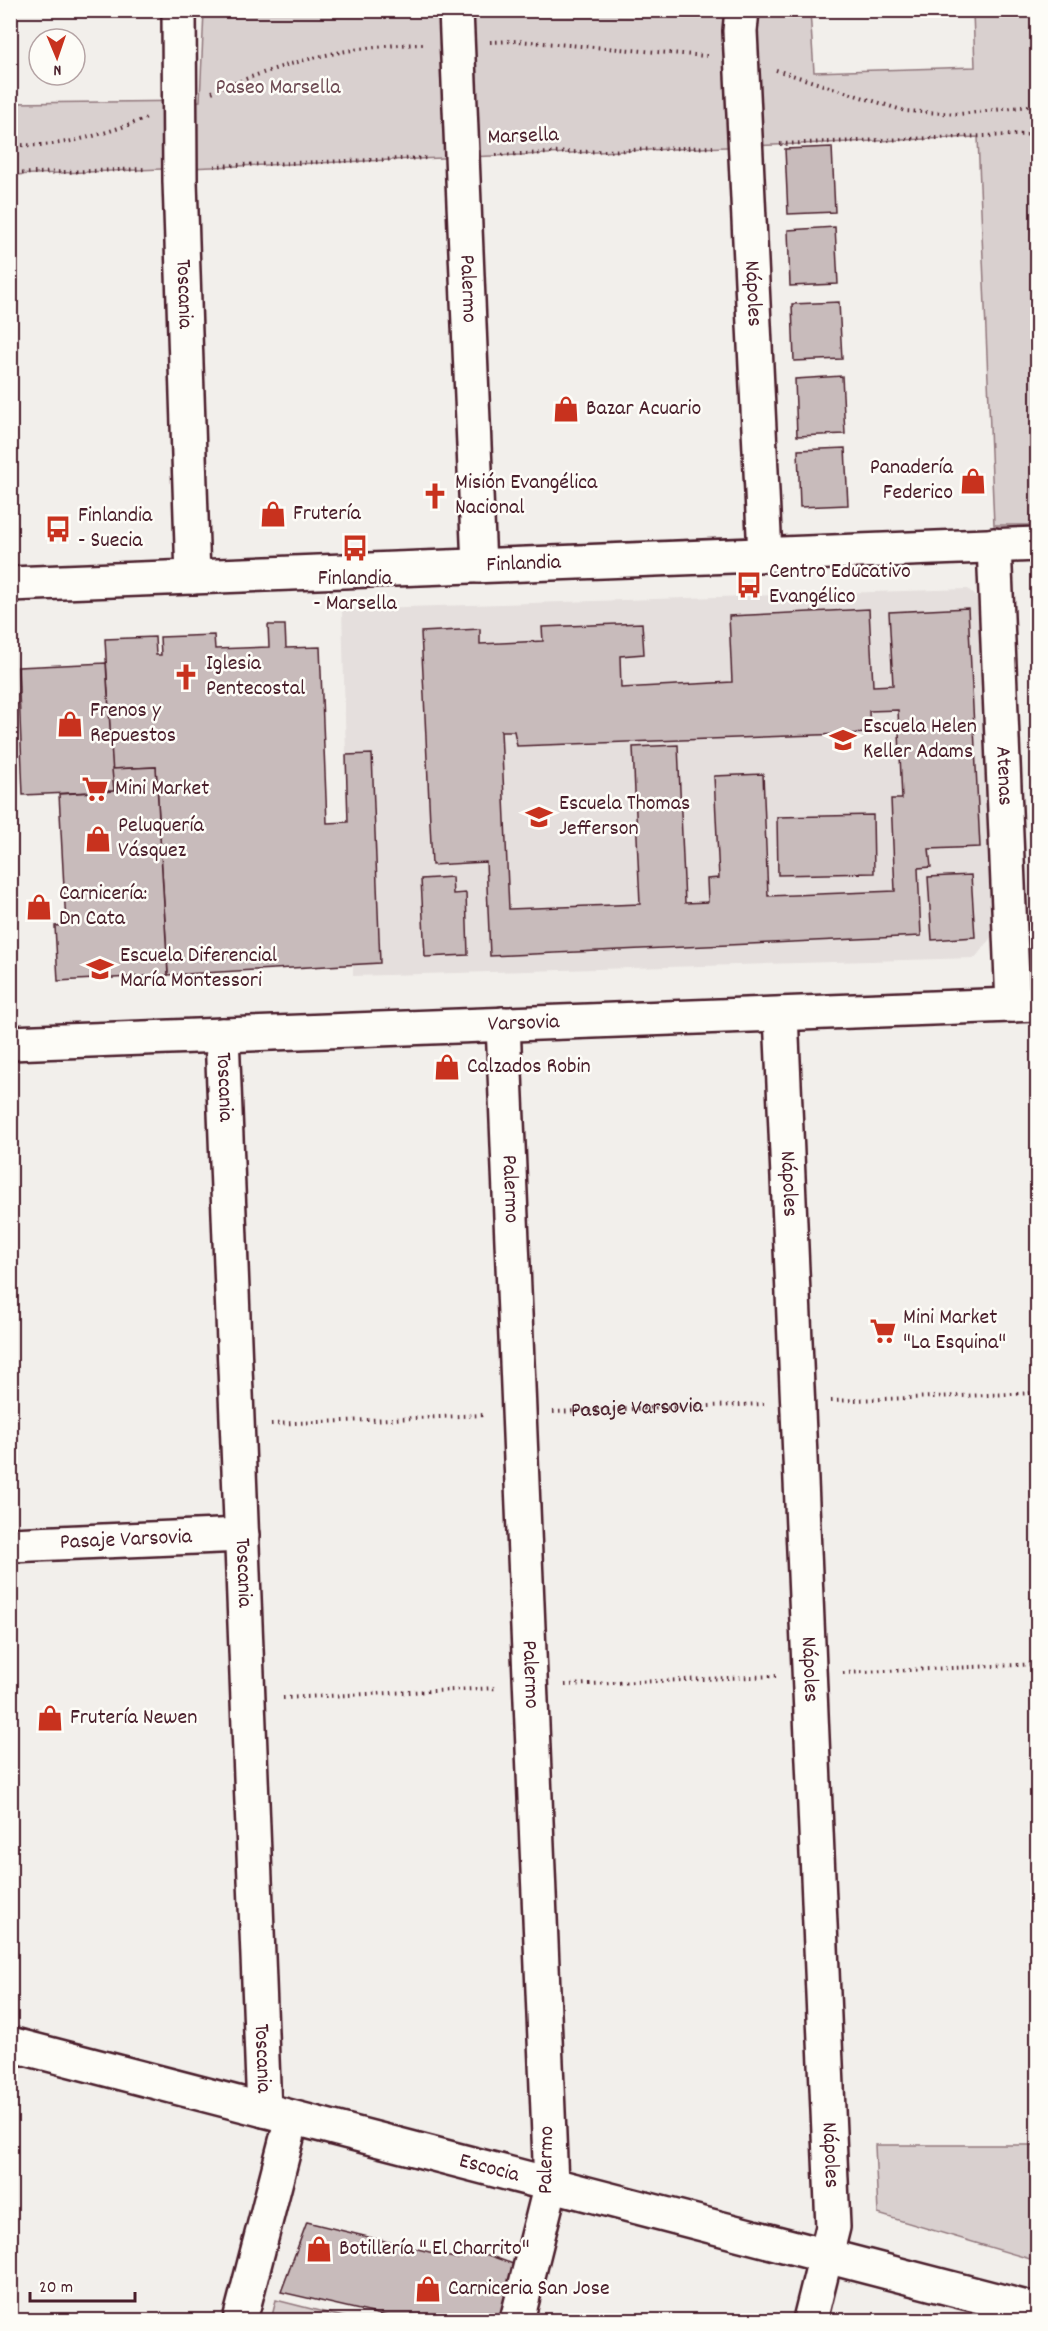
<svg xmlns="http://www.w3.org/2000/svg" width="1048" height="2331" viewBox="0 0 1048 2331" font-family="Dekko,sans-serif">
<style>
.built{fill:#e5dfdd}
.green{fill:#d9d0cf;stroke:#92787d;stroke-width:1.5}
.building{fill:#c8bbbb;stroke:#4a1f2b;stroke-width:1.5;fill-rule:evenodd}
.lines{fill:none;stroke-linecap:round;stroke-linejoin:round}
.minor-casing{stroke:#4a1f2b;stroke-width:38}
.tertiary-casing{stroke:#4a1f2b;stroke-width:38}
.path{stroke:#4a1f2b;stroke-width:4;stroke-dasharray:1.5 4.5;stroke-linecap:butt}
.minor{stroke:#fdfcf7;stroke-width:33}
.tertiary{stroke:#fdfcf7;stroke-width:33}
.labels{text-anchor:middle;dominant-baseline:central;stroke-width:5;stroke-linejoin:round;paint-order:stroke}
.park-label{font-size:22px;fill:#6e4b54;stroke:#fdfcf7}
.street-label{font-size:22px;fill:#4a1f2b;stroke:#fdfcf7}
.poi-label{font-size:22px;fill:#4a1f2b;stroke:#fdfcf7;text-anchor:start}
</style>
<rect width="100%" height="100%" fill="#f2efeb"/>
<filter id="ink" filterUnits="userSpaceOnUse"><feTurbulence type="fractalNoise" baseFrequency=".0167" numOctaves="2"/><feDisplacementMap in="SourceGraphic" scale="12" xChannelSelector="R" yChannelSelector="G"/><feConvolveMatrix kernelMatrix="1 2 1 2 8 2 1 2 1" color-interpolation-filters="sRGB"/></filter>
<g filter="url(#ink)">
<path class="built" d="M968 589 980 600 993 935 975 958 353 976V964L380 963 372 755H346L342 609Z"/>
<g class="green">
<path d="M204 11H810L814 72 975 67 973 11H1037V525H994L978 137 11 175 10 103 200 101Z"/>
<path d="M875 2145H1037V2261L878 2214Z"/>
<path d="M276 2300 355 2320H271Z"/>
</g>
<g class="building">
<path d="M832 147 835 212 788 214 785 149Z"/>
<path d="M835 227 838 284 790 286 788 230Z"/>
<path d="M839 302 842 359 794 361 792 304Z"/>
<path d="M842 376 845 434 797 436 795 379Z"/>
<path d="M845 448 848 505 800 507 798 450Z"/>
<path d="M968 608 980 847 929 849 931 867 918 868 921 936 490 956 486 862 432 865 421 632 480 629V644L543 641 542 627 642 623 644 654 620 656 621 688 732 682 729 616 869 609 873 686 893 685 889 612ZM898 710 902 799H891L895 891 768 896 763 774 714 776 719 878 707 879 708 902 685 903 678 745 633 747 640 904 509 909 501 731H514L517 746 870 733 869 711Z"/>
<path d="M268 625H285L286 648 320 647 327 823 348 822 346 755 372 754 380 963 168 975 156 767 112 769 105 639 155 637 156 655H161L160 637 214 635 215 649 269 647Z"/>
<path d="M106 663 114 791 23 795 18 667Z"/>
<path d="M156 767 168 975 58 981 55 926 66 925 59 794 114 791 112 769Z"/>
<path d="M873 815 874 873 778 875 777 817Z"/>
<path d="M971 875 975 937 932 940 928 877Z"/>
<path d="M452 877 453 894 466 893 468 955 425 957 421 879Z"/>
<path d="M307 2222 458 2259 471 2249 516 2265 503 2320H403L281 2292Z"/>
</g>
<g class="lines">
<g class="minor-casing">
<g id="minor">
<path id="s2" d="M179 10 180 181 193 577"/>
<path id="s3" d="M456 10 479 566"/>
<path id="s4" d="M742 10 740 31 765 555"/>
<path id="s5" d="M994 545 1013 1005"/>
<path id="s6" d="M781 1014 833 2227 810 2320"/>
<path id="s7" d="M503 1024 551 2184 517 2320"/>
<path id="s8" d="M222 1035 264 2110"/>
<path id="s9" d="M10 1043 1038 1004"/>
<path id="s10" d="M10 1545 242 1535"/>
<path id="s11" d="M10 2044 1038 2311"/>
<path d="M240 2320 292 2118"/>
</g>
</g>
<g class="tertiary-casing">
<g id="tertiary">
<path id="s12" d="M10 584 1038 544"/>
</g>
</g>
<g class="path">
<path d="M490 42 518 41 707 56"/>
<path d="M776 70 905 111 960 114 1038 105"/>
<path d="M212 92C287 62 342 46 423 44"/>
<path d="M10 144C57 150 104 134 147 118"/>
<path d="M780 144 1038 134"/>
<path d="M496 155 713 147"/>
<path d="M214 166 428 158"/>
<path d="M10 174 146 169"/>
<path d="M831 1401 1038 1393"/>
<path id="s1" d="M553 1412 764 1404"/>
<path d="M271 1424 485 1415"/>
<path d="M843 1673 1038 1664"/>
<path d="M565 1685 776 1676"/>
<path d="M283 1698 497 1688"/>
</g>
<use href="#minor" class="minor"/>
<use href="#tertiary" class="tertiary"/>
</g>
</g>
<defs>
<g id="shop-bare" transform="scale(2.07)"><path d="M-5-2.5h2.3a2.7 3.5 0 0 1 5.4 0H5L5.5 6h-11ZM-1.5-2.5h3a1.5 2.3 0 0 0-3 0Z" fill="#c8321e" stroke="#fdfcf7" stroke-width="2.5" paint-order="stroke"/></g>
<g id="church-bare" transform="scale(2.07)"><path d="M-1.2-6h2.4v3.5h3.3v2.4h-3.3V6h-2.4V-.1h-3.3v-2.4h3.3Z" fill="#c8321e" stroke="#fdfcf7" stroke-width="2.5" paint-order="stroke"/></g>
<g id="bus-bare" transform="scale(2.07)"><path d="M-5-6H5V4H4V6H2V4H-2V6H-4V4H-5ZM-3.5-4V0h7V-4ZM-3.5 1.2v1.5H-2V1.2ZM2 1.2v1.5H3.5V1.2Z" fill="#c8321e" stroke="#fdfcf7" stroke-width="2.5" paint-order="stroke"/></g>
<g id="school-bare" transform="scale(2.07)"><path d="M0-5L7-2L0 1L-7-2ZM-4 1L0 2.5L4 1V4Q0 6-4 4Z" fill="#c8321e" stroke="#fdfcf7" stroke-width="2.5" paint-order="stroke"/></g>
<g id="supermarket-bare" transform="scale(2.07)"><path d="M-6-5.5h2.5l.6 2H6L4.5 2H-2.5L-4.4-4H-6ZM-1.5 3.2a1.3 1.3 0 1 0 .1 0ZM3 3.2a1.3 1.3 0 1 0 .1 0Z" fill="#c8321e" stroke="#fdfcf7" stroke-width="2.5" paint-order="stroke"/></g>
</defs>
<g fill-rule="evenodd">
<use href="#shop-bare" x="566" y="409"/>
<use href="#shop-bare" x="973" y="481"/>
<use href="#church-bare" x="435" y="496"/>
<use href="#shop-bare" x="273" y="514"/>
<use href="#bus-bare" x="58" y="529"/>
<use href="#bus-bare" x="355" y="548"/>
<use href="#bus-bare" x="749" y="585"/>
<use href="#church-bare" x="186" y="677"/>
<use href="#shop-bare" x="70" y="724"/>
<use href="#school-bare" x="843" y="740"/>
<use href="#supermarket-bare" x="95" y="789"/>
<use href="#school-bare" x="539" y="817"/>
<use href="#shop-bare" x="98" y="839"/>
<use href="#shop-bare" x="39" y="907"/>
<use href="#school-bare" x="100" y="969"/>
<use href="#shop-bare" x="447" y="1067"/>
<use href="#supermarket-bare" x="883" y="1331"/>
<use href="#shop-bare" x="50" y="1718"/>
<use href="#shop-bare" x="319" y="2249"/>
<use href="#shop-bare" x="428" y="2289"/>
</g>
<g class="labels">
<g class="park-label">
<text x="278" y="88">Paseo Marsella</text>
</g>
<g class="street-label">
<text transform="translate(523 137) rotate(-2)">Marsella</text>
<text stroke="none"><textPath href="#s3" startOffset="279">Palermo</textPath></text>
<text stroke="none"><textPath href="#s4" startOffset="284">Nápoles</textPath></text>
<text stroke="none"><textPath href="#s2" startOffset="284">Toscania</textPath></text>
<text stroke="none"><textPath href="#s12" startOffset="514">Finlandia</textPath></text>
<text stroke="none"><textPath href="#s5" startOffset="231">Atenas</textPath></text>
<text stroke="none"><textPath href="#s9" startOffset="514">Varsovia</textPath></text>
<text stroke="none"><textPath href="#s8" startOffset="52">Toscania</textPath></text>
<text stroke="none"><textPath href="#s6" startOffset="170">Nápoles</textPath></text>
<text stroke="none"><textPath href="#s7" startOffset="165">Palermo</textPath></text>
<text stroke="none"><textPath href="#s1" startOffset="84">Pasaje Varsovia</textPath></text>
<text stroke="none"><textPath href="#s10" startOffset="116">Pasaje Varsovia</textPath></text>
<text stroke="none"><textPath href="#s8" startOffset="538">Toscania</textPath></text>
<text stroke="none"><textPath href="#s6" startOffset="656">Nápoles</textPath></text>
<text stroke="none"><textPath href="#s7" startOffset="651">Palermo</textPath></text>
<text stroke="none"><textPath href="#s8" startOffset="1024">Toscania</textPath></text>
<text stroke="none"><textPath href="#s6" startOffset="1142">Nápoles</textPath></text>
<text transform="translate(547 2160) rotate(-89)">Palermo</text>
<text stroke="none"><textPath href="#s11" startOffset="495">Escocia</textPath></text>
</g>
<g class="poi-label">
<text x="586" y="409">Bazar Acuario</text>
<text x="953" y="468" text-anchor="end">Panadería<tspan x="953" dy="25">Federico</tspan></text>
<text x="455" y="483">Misión Evangélica<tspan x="455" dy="25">Nacional</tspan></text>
<text x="293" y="514">Frutería</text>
<text x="78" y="516">Finlandia<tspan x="78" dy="25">- Suecia</tspan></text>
<text x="769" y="572">Centro Educativo<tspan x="769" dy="25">Evangélico</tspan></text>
<text x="355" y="579" text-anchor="middle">Finlandia<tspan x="355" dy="25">- Marsella</tspan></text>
<text x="206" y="664">Iglesia<tspan x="206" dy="25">Pentecostal</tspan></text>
<text x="90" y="711">Frenos y<tspan x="90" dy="25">Repuestos</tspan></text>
<text x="863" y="727">Escuela Helen<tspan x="863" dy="25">Keller Adams</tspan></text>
<text x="115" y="789">Mini Market</text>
<text x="559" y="804">Escuela Thomas<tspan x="559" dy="25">Jefferson</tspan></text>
<text x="118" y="826">Peluquería<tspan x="118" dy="25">Vásquez</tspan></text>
<text x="59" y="894">Carnicería:<tspan x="59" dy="25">Dn Cata</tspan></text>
<text x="120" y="956">Escuela Diferencial<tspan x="120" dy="25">María Montessori</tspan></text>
<text x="467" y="1067">Calzados Robin</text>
<text x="903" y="1318">Mini Market<tspan x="903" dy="25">"La Esquina"</tspan></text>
<text x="70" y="1718">Frutería Newen</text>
<text x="339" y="2249">Botillería " El Charrito"</text>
<text x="448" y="2289">Carniceria San Jose</text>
</g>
</g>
<rect width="1048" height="2331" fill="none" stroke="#fdfcf7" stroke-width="36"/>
<rect x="18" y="18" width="1012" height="2295" fill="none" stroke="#4a1f2b" stroke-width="2" filter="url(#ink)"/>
<g transform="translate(57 57) rotate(178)"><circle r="28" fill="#fdfcf7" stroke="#b5a4a5" stroke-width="1.5"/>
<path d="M0-4.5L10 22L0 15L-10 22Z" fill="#c8321e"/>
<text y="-9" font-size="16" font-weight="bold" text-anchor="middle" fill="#4a1f2b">N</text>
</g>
<path d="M30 2292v9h105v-9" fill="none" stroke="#4a1f2b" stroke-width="3"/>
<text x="39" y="2292" font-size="18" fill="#4a1f2b" stroke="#fdfcf7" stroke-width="4.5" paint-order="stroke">20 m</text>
</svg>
